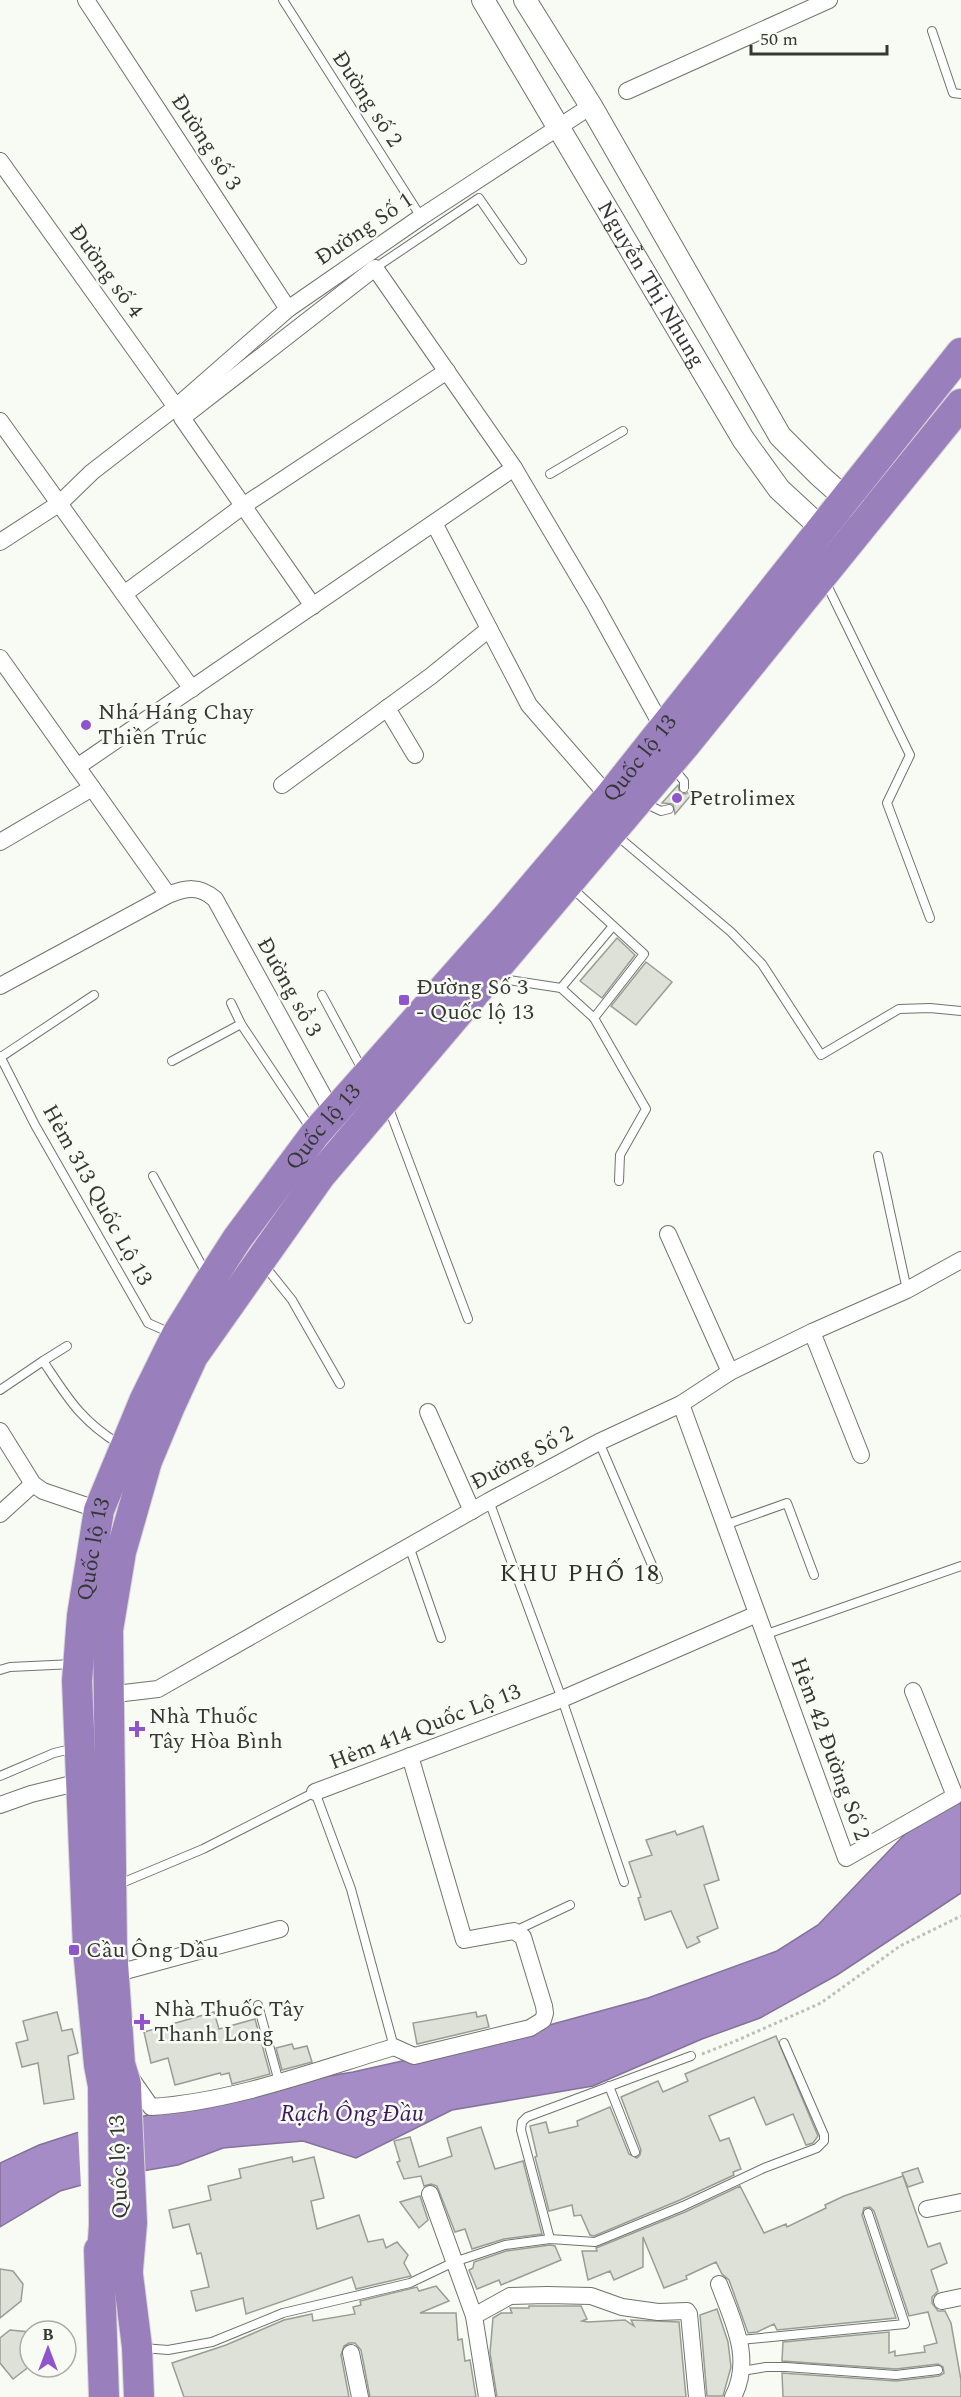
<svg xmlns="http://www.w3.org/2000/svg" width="961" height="2397" viewBox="0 0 961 2397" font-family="Spectral,serif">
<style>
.water{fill:#a68cc7;stroke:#84729b;stroke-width:1.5}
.pier{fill:#f7fbf3}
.building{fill:#dde1d8;stroke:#999d95;stroke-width:1.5}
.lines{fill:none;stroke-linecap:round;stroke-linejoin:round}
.lane-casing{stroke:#70746c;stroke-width:10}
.street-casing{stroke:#70746c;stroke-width:18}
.secondary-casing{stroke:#70746c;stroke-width:24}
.highway-casing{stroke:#d7d7d6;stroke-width:32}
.path{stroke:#bdc0b9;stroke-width:3;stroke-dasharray:3 3;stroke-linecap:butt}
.lane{stroke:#fff;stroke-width:8}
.street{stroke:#fff;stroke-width:16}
.secondary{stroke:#fff;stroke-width:22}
.highway{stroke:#9a7fbd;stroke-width:30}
.poi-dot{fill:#9055cc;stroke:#f7fbf3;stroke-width:2}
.labels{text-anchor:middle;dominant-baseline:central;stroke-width:5;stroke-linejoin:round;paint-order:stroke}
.street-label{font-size:22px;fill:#363734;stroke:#f7fbf3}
.poi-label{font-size:22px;fill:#363734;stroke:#f7fbf3;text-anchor:start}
.neighbourhood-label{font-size:24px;letter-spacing:1.5px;fill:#2f322b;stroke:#f7fbf3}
.water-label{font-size:24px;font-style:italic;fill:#3e1a60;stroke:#f7fbf3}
</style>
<rect width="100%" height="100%" fill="#f7fbf3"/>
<path class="water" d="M961 1797V1893L837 1975 760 2018 702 2039 593 2086 452 2110 356 2158 303 2141 223 2148 178 2165 118 2175 60 2191 0 2227V2163L39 2145 76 2133 256 2088 353 2072 487 2042 648 1998 777 1951 818 1925 905 1834Z"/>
<path class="pier" d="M136 2116 119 2177 81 2187 78 2130Z"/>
<g class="building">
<path d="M678 785 680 793 685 794 689 792 692 794 675 814 673 804 662 803Z"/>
<path d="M617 938 635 955 602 998 580 981Z"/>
<path d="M646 962 672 982 636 1025 611 1006Z"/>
<path d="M703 1826 719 1880 704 1885 718 1928 697 1937 700 1942 687 1948 671 1911 645 1920 638 1898 641 1897 629 1862 652 1855 646 1840 675 1831 677 1835Z"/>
<path d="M57 2012 62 2031 72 2029 78 2053 68 2056 74 2099 44 2104 38 2063 22 2067 16 2043 28 2040 23 2021Z"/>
<path d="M214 2012 219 2029 255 2019 270 2074 232 2084 229 2073 221 2075 220 2073 175 2085 168 2058 151 2063 144 2032Z"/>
<path d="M476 2012 477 2017 486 2015 489 2027 417 2044 413 2023Z"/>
<path d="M776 2036 818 2136 813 2143 806 2145 793 2114 766 2125 754 2097 709 2116 720 2141 729 2138 741 2169 733 2172 734 2175 680 2200 594 2236 590 2235 581 2215 574 2216 572 2205 549 2211 535 2157 537 2156 530 2126 546 2122 549 2133 578 2126 577 2121 610 2107 629 2154 637 2158 640 2155 641 2150 621 2097 658 2081 663 2092 688 2081 685 2074Z"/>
<path d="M292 2044 294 2049 307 2046 312 2062 282 2070 276 2048Z"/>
<path d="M481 2127 495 2169 523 2161 542 2234 504 2239 472 2249 465 2229 455 2232 437 2186 431 2184 424 2186 421 2176 404 2179 397 2162 400 2161 394 2141 410 2137 419 2167 452 2156 447 2138Z"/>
<path d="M292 2157 293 2162 314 2157 324 2198 311 2201 317 2229 359 2215 368 2242 383 2239 386 2248 397 2242 408 2255 404 2263 411 2276 356 2289 352 2277 246 2314 243 2298 196 2311 191 2291 209 2287 201 2253 197 2254 189 2224 173 2228 169 2210 211 2200 208 2186 241 2178 239 2169Z"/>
<path d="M918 2168 923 2182 908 2187 902 2173Z"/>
<path d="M903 2176 928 2247 940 2243 947 2263 931 2270 938 2291 932 2297V2303L938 2311H945L951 2323 961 2380V2397H783L782 2373 896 2381 939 2376 944 2373 943 2367 938 2364 896 2369 782 2361 783 2342 889 2332V2353L895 2351V2356L925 2352 924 2346 937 2343 928 2312 909 2316 874 2211 870 2207 864 2208 862 2215 896 2318 777 2330 774 2324 757 2332 748 2333 729 2280 722 2274 716 2262 686 2276 687 2279 664 2288 643 2237V2267L614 2280 610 2271 588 2280 582 2251H597L596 2248 685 2212 740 2186 764 2233 786 2224 787 2227 826 2208 825 2205 844 2196Z"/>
<path d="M420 2196 428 2220 419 2228 400 2202Z"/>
<path d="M550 2245 555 2246 561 2260 501 2285 499 2280 477 2289 469 2270 473 2268 474 2262 506 2251Z"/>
<path d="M0 2269 13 2271 23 2284 21 2301 0 2318Z"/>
<path d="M436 2286 449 2301 420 2313H456L458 2340 462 2339 465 2361 470 2360 476 2397H370L361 2350 355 2343H349L344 2346 341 2355 349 2397H184L172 2363 226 2345 284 2320 312 2314 313 2321 355 2314 353 2307 361 2305 360 2301 417 2287 419 2291Z"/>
<path d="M529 2306H581L587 2319 582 2321 588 2322 625 2320 634 2326 631 2320 679 2322 686 2397H497L490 2353 493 2318 501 2313H512L510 2308H529Z"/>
<path d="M717 2309 728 2342 731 2367 723 2396H707L700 2315Z"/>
<path d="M10 2330 30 2332V2366L13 2379 0 2363V2338Z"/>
</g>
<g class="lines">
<g class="lane-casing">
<g id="lane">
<path d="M283 0 421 217"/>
<path d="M932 31 953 93 961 94"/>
<path d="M375 268 479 198 522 260"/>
<path d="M550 474 623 431"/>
<path d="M825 581 910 755 887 803 930 918"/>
<path d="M673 768 684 781V788"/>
<path d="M642 802 661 811 669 809"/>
<path d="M615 834 731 932 762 964 821 1055 899 1009 930 1008 961 1011"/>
<path d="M572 888 644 954 594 1018 646 1109 620 1155 619 1181"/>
<path d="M496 978 561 988 613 926"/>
<path d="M561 988 594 1018"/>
<path d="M322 995 363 1071"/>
<path d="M231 1003 241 1024 311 1129"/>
<path d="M0 1056 35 1125 148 1323 173 1334"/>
<path d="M1 1057 94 995"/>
<path d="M172 1061 241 1024"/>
<path d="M388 1106 468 1319"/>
<path d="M878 1156 907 1290"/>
<path d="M153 1176 207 1275"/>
<path d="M264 1265 292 1300 340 1384"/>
<path d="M43 1361 67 1346"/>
<path d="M0 1390 43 1361C68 1398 80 1420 119 1444"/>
<path d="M599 1442 658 1579"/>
<path d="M489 1501 562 1699 624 1882"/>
<path d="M725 1525 787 1503 814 1575"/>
<path d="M409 1546 441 1638"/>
<path d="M764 1635 961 1566"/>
<path d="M0 1670 10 1667 74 1664"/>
<path d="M0 1776 54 1753 75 1748"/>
<path d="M117 1885 203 1849 315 1792 351 1889 394 2047"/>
<path d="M515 1931 570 1905"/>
<path d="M258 2005 279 2082"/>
<path d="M609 2086 635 2152"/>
<path d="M550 2239 521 2130 522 2122 527 2117 691 2056"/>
<path d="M740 2340 905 2324 868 2213"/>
<path d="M143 2348 168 2350 212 2342 283 2313 410 2283 454 2262 505 2245 550 2239 595 2242 683 2206 764 2168 817 2148 824 2141V2135L784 2043"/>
<path d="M742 2371 766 2367H786L896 2375 938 2370"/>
</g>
</g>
<g class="street-casing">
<g id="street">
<path d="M86 0 288 309"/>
<path d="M627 91 829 0"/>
<path d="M0 161 176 407"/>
<path d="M0 421 192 689"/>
<path d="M434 523 529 705 609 797"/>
<path d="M0 542 60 503 92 472 176 407 288 309 421 217 591 106"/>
<path d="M124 594 243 506 447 371"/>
<path d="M313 606 182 418 375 268 514 468 594 603 664 730"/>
<path d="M0 658 168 895"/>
<path d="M387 708 415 755"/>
<path d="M77 767 514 468"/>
<path d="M282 785 431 676 489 629"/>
<path d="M0 842 92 788"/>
<path d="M0 986 168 895C186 888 199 885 215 899L336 1119"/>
<path d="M668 1234 730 1372"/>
<path d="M812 1332 861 1455"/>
<path d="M681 1404 846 1858 955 1796 913 1691"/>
<path d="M428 1412 472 1511"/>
<path d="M0 1431 33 1484 43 1491 99 1510"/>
<path d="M0 1514 33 1484"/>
<path d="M107 1695 158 1689 489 1501 599 1442 681 1404 730 1372 812 1332 907 1290 961 1260"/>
<path d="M315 1792 562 1699 757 1614"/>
<path d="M0 1805 31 1794 80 1782"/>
<path d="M114 1974 280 1929"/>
<path d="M128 2074 151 2107C232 2102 317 2070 394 2047L414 2056 530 2028 543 2020 545 2013 544 2006 523 1937 514 1931 464 1940 410 1756"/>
<path d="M430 2194 474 2316 487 2397"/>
<path d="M927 2209 961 2202"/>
<path d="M719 2284C733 2322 753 2358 733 2397"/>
<path d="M942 2301 961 2297"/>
<path d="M474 2316 510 2296 547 2295 591 2296 622 2307 658 2312 687 2311 689 2314 697 2397"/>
<path d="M351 2353 360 2397"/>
</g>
</g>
<g class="secondary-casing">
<g id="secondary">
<path id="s1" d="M483 0 743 439 779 489 834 540"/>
<path d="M525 0 591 106 780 436 819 475 856 508"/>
</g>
</g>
<g class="highway-casing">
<g id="highway">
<path d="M99 2250 104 2397"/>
<path d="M125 2251 137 2347 139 2397"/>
<path d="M128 2269 132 2223 127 2114 126 2084 120 2064 112 1948 108 1630 121 1552 147 1461 170 1406 193 1356 320 1176 685 745 961 404"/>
<path id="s2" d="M101 2270 104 2225 103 2086 99 2065 88 1949 77 1681 82 1616 99 1510 145 1399 176 1336 210 1281 237 1239 315 1134 508 916 609 797 961 353"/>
</g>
</g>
<path class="path" d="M702 2054 738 2040 821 2003 900 1946 961 1916"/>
<use href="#lane" class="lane"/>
<use href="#street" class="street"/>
<use href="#secondary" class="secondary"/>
<use href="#highway" class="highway"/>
</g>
<g class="poi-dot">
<circle cx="86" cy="725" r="6"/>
<circle cx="677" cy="798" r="6"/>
<rect x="398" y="994" width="12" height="12" rx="3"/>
<path d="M134 1720h6v6h6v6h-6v6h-6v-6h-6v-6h6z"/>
<rect x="68" y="1944" width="12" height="12" rx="3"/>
<path d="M139 2013h6v6h6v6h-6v6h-6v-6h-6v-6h6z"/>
</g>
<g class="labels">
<g class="street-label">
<text transform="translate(367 99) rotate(57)">Đường số 2</text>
<text transform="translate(206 142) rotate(57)">Đường số 3</text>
<text transform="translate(364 229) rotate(-34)">Đường Số 1</text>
<text transform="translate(106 271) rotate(54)">Đường số 4</text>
<text stroke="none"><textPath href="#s1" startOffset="330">Nguyễn Thị Nhung</textPath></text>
<text stroke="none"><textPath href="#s2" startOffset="1695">Quốc lộ 13</textPath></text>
<text transform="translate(289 987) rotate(61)">Đường sổ 3</text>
<text stroke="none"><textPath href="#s2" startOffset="1209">Quốc lộ 13</textPath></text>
<text transform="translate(97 1195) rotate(61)">Hẻm 313 Quốc Lộ 13</text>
<text transform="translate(522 1458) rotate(-28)">Đường Số 2</text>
<text stroke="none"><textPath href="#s2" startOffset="723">Quốc lộ 13</textPath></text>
<text transform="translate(425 1727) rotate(-21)">Hẻm 414 Quốc Lộ 13</text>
<text transform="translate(830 1749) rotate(70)">Hẻm 42 Đường Số 2</text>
<text transform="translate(119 2167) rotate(-92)">Quốc lộ 13</text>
</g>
<g class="poi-label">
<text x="98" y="712">Nhá Háng Chay<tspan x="98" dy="25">Thiền Trúc</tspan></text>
<text x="689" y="798">Petrolimex</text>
<text x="416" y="987">Đường Số 3<tspan x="416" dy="25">- Quốc lộ 13</tspan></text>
<text x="149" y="1716">Nhà Thuốc<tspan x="149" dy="25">Tây Hòa Bình</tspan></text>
<text x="86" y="1950">Cầu Ông Dầu</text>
<text x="154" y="2009">Nhà Thuốc Tây<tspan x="154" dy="25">Thanh Long</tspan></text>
</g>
<g class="neighbourhood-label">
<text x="580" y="1574">KHU PHỐ 18</text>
</g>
<g class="water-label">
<text x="352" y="2114">Rạch Ông Đầu</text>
</g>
</g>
<g transform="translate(48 2349)"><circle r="28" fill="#f7fbf3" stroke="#aaada7" stroke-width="1.5"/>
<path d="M0-4.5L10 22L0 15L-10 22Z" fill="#9055cc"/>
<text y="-9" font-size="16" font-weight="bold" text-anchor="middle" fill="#363734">B</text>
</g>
<path d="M751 45v9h136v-9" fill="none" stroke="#363734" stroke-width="3"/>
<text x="760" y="45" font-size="18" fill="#363734" stroke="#f7fbf3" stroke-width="4.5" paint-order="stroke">50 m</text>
</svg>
